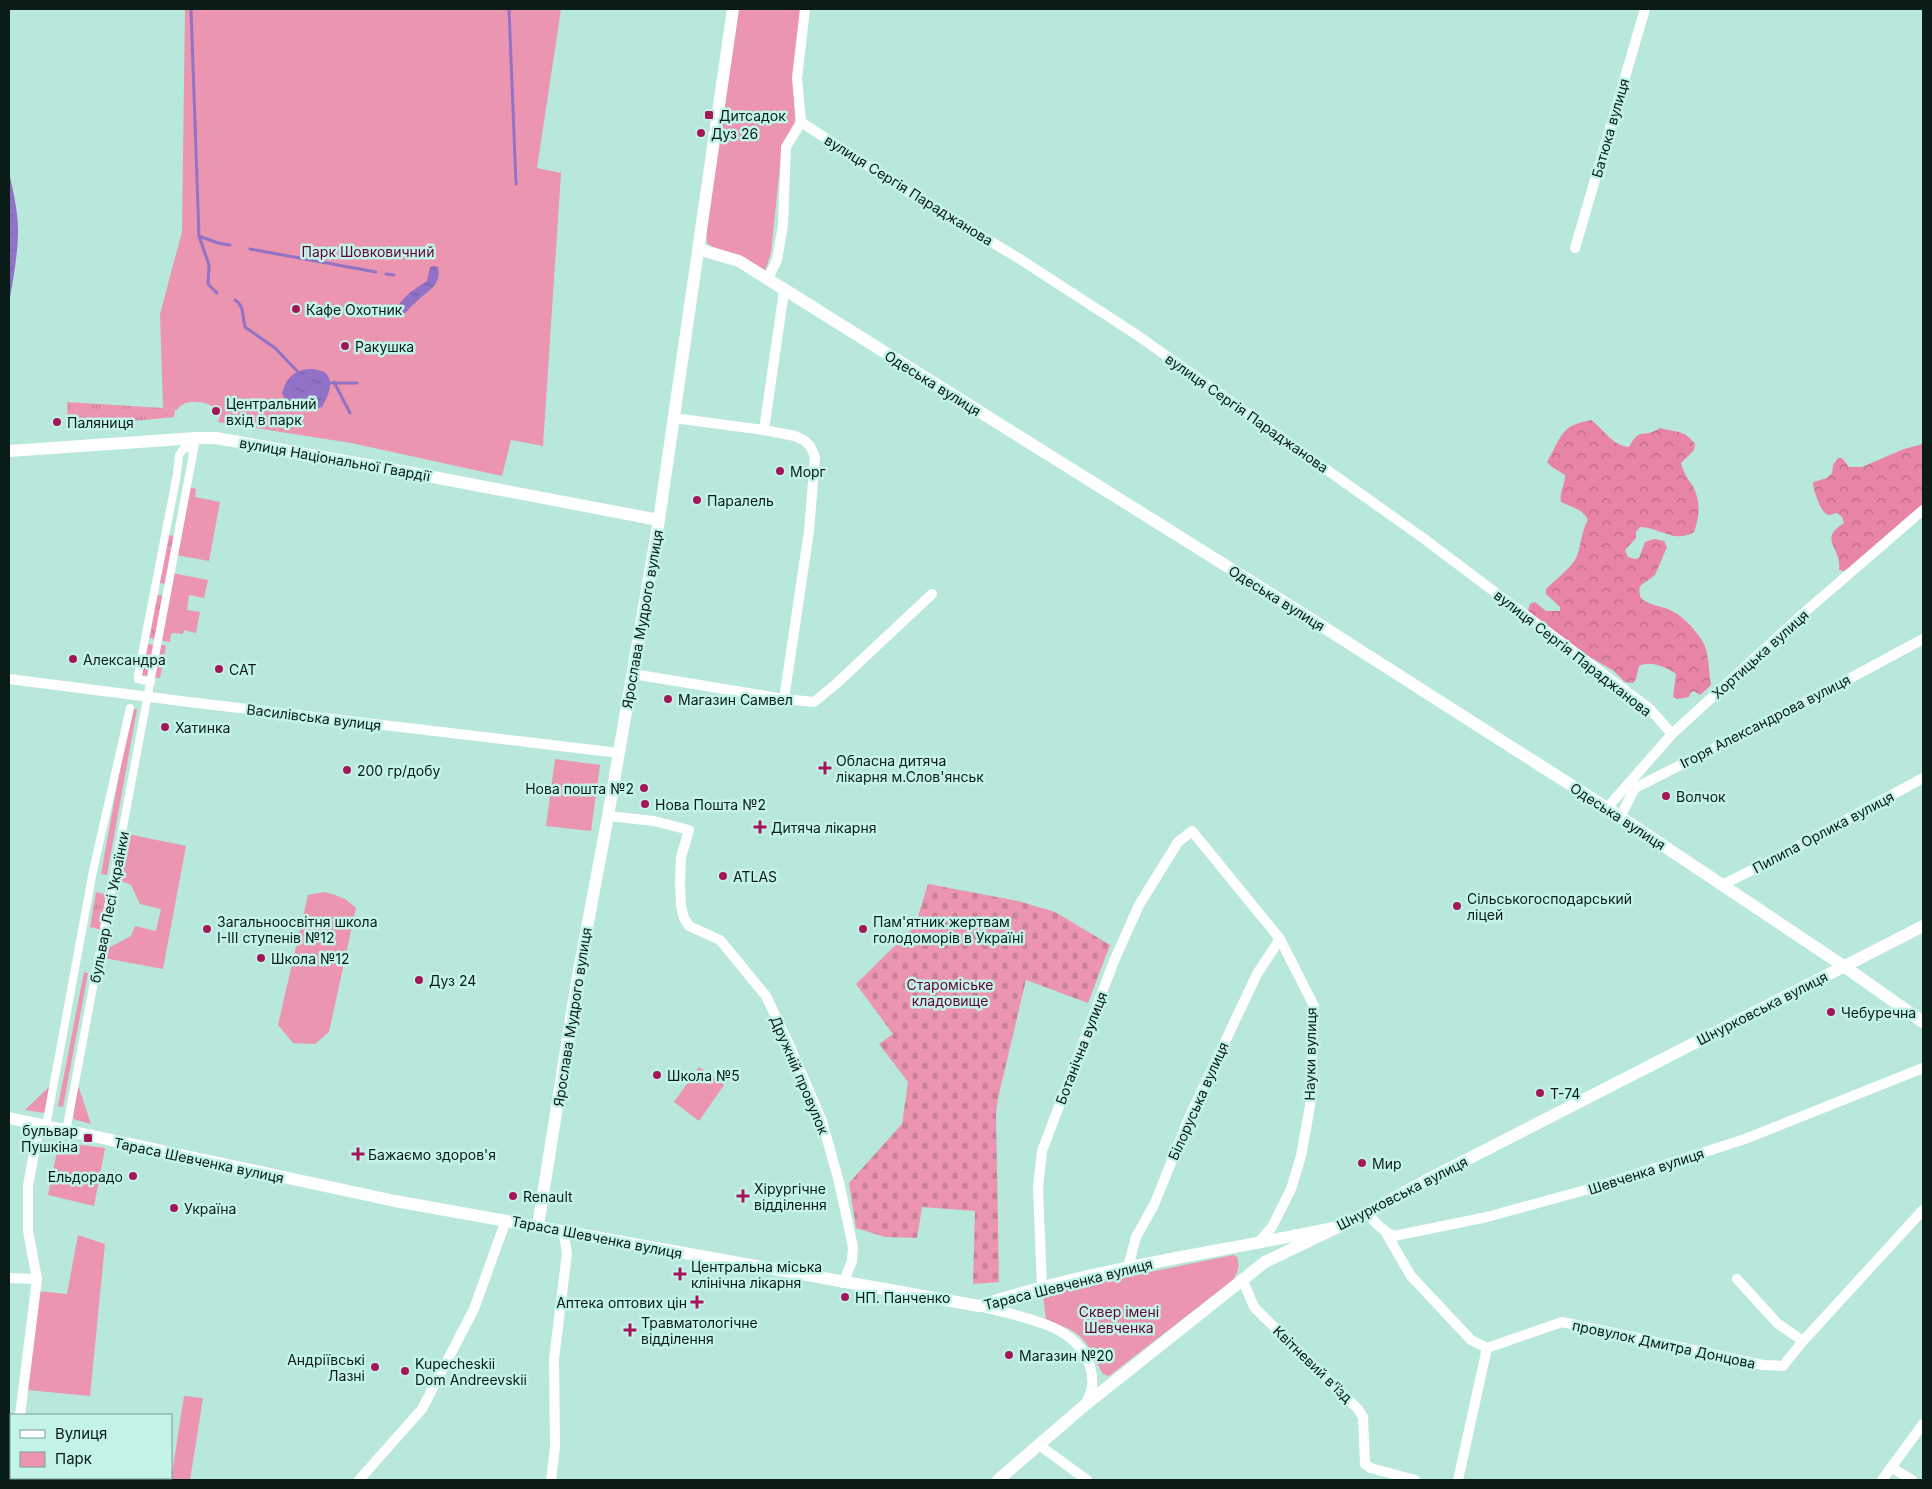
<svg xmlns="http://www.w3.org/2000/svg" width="1932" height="1489" viewBox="0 0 1932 1489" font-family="Inter,sans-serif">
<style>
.grass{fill:url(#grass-tufts)}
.forest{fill:url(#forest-crowns)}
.cemetery{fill:url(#cemetery-stones)}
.green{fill:#eb95b0}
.water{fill:url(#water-ripples)}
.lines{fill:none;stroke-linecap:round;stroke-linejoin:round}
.stream{stroke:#9172c6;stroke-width:3}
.pedestrian{stroke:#fff;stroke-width:8}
.minor{stroke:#fff;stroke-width:10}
.tertiary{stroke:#fff;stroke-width:12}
.poi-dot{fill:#a41659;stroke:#c4f4e9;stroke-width:2}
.labels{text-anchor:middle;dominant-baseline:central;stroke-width:5;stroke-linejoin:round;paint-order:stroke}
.poi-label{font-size:14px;fill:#091c18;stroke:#c4f4e9;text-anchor:start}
.street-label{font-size:14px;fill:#091c18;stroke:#c4f4e9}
.park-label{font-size:14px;fill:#600431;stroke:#c4f4e9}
</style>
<defs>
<pattern id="grass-tufts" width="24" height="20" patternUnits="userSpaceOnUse" patternTransform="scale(1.25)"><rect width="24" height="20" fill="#eb95b0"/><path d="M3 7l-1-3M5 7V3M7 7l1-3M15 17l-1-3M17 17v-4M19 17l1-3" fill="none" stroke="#c88097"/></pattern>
<pattern id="forest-crowns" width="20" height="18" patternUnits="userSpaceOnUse" patternTransform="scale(1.25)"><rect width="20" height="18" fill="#e884a5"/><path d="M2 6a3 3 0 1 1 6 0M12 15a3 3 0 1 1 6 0" fill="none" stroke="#ba6b85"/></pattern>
<pattern id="cemetery-stones" width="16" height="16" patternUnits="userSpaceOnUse" patternTransform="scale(1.25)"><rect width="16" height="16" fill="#eb95b0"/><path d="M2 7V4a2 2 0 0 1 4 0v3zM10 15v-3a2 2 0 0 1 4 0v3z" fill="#c88097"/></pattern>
<pattern id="water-ripples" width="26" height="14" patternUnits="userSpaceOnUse" patternTransform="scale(1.25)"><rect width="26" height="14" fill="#9172c6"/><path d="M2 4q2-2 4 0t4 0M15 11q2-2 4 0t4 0" fill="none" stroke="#755da0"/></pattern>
</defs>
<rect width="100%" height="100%" fill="#b8e7dc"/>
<g class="grass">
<path d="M67 402 163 408 175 410 174 417 71 427H68Z"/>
<path d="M168 535 175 536 166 584 159 583Z"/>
<path d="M157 595 164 596 155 639 149 638Z"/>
<path d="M147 644 154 645 148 676 142 675Z"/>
<path d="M160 644 166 646 160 678 154 677Z"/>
<path d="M96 892 109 895 102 930 90 927Z"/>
</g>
<g class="forest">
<path d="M1591 420C1604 429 1611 445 1629 447 1641 425 1642 440 1660 428 1677 433 1684 429 1695 444L1694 450 1681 463C1683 472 1687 477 1692 485 1701 500 1700 516 1694 532 1675 544 1659 527 1640 527L1636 532V538L1625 550 1628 557 1635 559 1639 558 1645 542 1654 539 1664 541 1667 547 1655 575 1640 586C1639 590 1639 594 1641 598 1647 605 1662 606 1670 610 1681 615 1692 626 1699 636 1710 649 1708 669 1711 685L1700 695 1694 691 1690 693 1689 697 1677 699 1673 697 1676 674C1667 667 1650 660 1639 666L1636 679 1633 683 1625 682 1614 671 1578 650 1530 613 1528 610 1530 604 1535 602 1546 611H1560V607L1546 594V589C1554 581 1571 568 1576 558 1582 545 1580 534 1588 520 1583 509 1571 507 1561 502 1559 493 1565 485 1565 475L1552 467 1547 462C1562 437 1559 426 1591 420Z"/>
<path d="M1923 444V505L1851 568 1844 571 1839 570C1842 547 1817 540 1844 523L1842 517 1837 513C1834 513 1832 515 1829 515 1821 515 1813 489 1813 482L1827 478 1832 473 1833 465 1838 458H1842L1849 467H1862L1904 449Z"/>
</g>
<path class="cemetery" d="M928 884 1018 901 1055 912 1110 945 1088 1003 1026 980 998 1098 996 1114 999 1282 973 1284 975 1211 922 1207 917 1238 885 1237 856 1228 849 1183 902 1124 908 1082 879 1044 893 1034 856 984 915 926Z"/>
<g class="green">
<path d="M185 9H561L537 168 561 173 543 446 511 440 502 476 351 443 218 422 220 416 218 410C208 401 184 397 177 410L163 408 160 314 182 232Z"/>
<path d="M738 9H801L793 77 795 120 794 128 782 146 771 253 765 271 724 255 707 243 706 230Z"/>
<path d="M188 487 196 489 195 497 220 502 209 561 176 555Z"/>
<path d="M172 573 208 580 204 598 189 595 187 610 200 612 196 633 184 630 183 634 174 633 171 634 170 642 159 640Z"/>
<path d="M131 709H137L107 875 101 874Z"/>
<path d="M555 759 600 765 591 831 546 826Z"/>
<path d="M128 834 186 846 163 969 104 958 108 948 131 936 135 926 156 931 161 909 140 904 131 885 119 880Z"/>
<path d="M324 892C337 895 346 898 356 908L329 1032 315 1044 293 1043 278 1025 308 895Z"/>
<path d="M84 972 88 973 63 1107 58 1106Z"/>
<path d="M699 1067 724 1085 699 1121 674 1102Z"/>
<path d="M78 1085 91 1124 73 1119Z"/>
<path d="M50 1086 45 1113 25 1110Z"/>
<path d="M59 1142 105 1148 94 1206 48 1195Z"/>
<path d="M78 1235 105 1244 90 1396 27 1390 38 1291 67 1294Z"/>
<path d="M1233 1255 1237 1257C1240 1266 1238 1272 1233 1280L1109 1376 1103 1374C1093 1356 1088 1338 1069 1329 1062 1325 1053 1324 1046 1320L1043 1294Z"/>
<path d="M184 1396 203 1398 190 1480H171Z"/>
</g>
<g class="water">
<path d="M9 172C13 190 18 211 18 230 18 255 13 279 9 304Z"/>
<path d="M435 266 438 267C442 286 427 291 416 302 410 307 407 312 401 317L396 315C397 299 415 289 427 281L430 267Z"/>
<path d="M312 369C315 370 321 370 324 372 336 380 327 399 322 407 317 409 310 411 305 411 295 409 285 402 282 393 287 377 295 369 312 369Z"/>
</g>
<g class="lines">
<g class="stream">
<path d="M191 9 199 236 209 265 208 284 217 293"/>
<path d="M509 9 516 184"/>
<path d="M199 236 218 243 230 245"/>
<path d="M250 249 376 272"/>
<path d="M386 274 394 275"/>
<path d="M235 300C245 306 242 317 245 327L275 348 299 373"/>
<path d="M334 382 350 413"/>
<path d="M327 383H357"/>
</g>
<g class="pedestrian">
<path d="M151 682 138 679V675L177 474 179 455 184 448 194 449"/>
<path d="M46 1126 93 871 130 708"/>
<path d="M66 1131 196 438"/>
</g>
<g class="minor">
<path d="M801 122 914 196 1015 256 1137 335 1423 538 1650 709 1672 734"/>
<path d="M1575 248 1645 9"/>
<path d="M767 280 777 260 783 225 786 147 801 122 797 78 805 9"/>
<path d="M764 430 784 291"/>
<path d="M633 674 784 699 809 531 815 457 810 446 805 441 795 436 764 430 674 418"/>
<path d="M9 679 189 702 619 753"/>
<path d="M784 699 814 702 836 684 932 594"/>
<path d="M1607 808 1672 734 1806 611 1923 510"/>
<path d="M608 816 654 821 689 830 681 857 680 882 681 906 684 918 689 926 720 940 766 996 791 1049 822 1121 839 1182 853 1247 852 1261 843 1283"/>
<path d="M1620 817 1635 788 1819 695 1923 639"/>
<path d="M1722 885 1774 859 1923 778"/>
<path d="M1367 1213C1375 1222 1382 1231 1394 1236L1487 1217 1596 1187 1745 1139 1923 1068"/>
<path d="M1386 1233 1411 1276 1471 1340 1487 1348 1458 1480"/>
<path d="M1128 1267 1136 1237 1154 1205 1189 1118 1257 974 1280 939"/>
<path d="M9 1278 37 1279 28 1231V1186L39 1125"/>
<path d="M1737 1279 1777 1323 1803 1341"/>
<path d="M1239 1283H1244L1254 1307 1264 1317 1358 1409 1363 1417 1365 1464 1371 1468 1415 1480"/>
<path d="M1042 1288 1038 1188 1042 1151 1114 961 1139 905 1178 842 1192 831 1280 939 1314 1006 1310 1106 1301 1156 1291 1189 1272 1227 1257 1244"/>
<path d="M979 1306C1018 1317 1076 1322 1090 1366 1094 1381 1093 1390 1086 1403"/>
<path d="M1487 1348 1562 1322 1763 1365 1783 1366 1803 1341 1923 1210"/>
<path d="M20 1415 37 1279"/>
<path d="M1039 1445 1087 1480"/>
<path d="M1891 1467 1912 1480"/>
<path d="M359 1480 422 1409 474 1309 506 1220"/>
<path d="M551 1480 555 1447 554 1359 567 1253 563 1230"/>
<path d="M1882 1480 1923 1424"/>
</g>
<g class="tertiary">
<path d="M698 249 739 261 1300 612 1607 808 1845 967 1923 1022"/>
<path d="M9 451 196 438H216L412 473 659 520"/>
<path d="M9 1118 395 1201 979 1306C1094 1268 1215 1253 1332 1228"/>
<path d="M538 1226 577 981 608 816 659 520 733 9"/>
<path d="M9 1479 19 1480"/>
<path d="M998 1480 1085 1405 1265 1262 1367 1213 1427 1180 1923 926"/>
</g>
</g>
<g class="poi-dot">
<rect x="704" y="110" width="10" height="10" rx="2.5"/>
<circle cx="701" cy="133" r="5"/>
<circle cx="296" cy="309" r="5"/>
<circle cx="345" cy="346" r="5"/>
<circle cx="216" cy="411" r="5"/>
<circle cx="57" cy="422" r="5"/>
<circle cx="780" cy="471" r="5"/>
<circle cx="697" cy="500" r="5"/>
<circle cx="73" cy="659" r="5"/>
<circle cx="219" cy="669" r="5"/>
<circle cx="668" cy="699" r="5"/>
<circle cx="165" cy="727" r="5"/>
<path d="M822.5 760.5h5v5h5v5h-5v5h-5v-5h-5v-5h5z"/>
<circle cx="347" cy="770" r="5"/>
<circle cx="644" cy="788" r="5"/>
<circle cx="1666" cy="796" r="5"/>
<circle cx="645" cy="804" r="5"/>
<path d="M757.5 819.5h5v5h5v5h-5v5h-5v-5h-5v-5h5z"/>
<circle cx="723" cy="876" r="5"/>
<circle cx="1457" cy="906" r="5"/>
<circle cx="207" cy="929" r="5"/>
<circle cx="863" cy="929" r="5"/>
<circle cx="261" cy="958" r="5"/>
<circle cx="419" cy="980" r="5"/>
<circle cx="1831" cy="1012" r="5"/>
<circle cx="657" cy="1075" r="5"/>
<circle cx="1540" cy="1093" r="5"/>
<rect x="83" y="1133" width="10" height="10" rx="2.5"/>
<path d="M355.5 1146.5h5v5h5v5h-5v5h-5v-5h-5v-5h5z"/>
<circle cx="1362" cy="1163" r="5"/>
<circle cx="133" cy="1176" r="5"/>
<circle cx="513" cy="1196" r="5"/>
<path d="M740.5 1188.5h5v5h5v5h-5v5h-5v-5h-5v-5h5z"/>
<circle cx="174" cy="1208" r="5"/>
<path d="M677.5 1266.5h5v5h5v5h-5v5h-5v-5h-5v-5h5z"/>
<circle cx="845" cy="1297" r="5"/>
<path d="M694.5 1294.5h5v5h5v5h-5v5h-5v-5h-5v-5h5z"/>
<path d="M627.5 1322.5h5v5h5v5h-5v5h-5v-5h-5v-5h5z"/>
<circle cx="1009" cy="1355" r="5"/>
<circle cx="375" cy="1367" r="5"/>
<circle cx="405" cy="1371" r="5"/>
</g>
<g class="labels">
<g class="poi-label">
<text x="719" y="115">Дитсадок</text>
<text x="711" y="133">Дуз 26</text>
<text x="306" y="309">Кафе Охотник</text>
<text x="355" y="346">Ракушка</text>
<text x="226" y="403">Центральний<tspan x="226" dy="16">вхід в парк</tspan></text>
<text x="67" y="422">Паляниця</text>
<text x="790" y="471">Морг</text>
<text x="707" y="500">Паралель</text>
<text x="83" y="659">Александра</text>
<text x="229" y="669">САТ</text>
<text x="678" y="699">Магазин Самвел</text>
<text x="175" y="727">Хатинка</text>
<text x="836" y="760">Обласна дитяча<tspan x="836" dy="16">лікарня м.Слов'янськ</tspan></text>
<text x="357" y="770">200 гр/добу</text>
<text x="634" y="788" text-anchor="end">Нова пошта №2</text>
<text x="1676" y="796">Волчок</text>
<text x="655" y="804">Нова Пошта №2</text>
<text x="771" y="827">Дитяча лікарня</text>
<text x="733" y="876">ATLAS</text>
<text x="1467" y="898">Сільськогосподарський<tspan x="1467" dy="16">ліцей</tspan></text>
<text x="217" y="921">Загальноосвітня школа<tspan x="217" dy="16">І-ІІІ ступенів №12</tspan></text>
<text x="873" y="921">Пам'ятник жертвам<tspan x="873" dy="16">голодоморів в Україні</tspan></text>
<text x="271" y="958">Школа №12</text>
<text x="429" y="980">Дуз 24</text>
<text x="1841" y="1012">Чебуречна</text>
<text x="667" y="1075">Школа №5</text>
<text x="1550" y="1093">Т-74</text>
<text x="78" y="1130" text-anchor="end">бульвар<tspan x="78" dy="16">Пушкіна</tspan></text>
<text x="368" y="1154">Бажаємо здоров'я</text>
<text x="1372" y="1163">Мир</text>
<text x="123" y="1176" text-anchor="end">Ельдорадо</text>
<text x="754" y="1188">Хірургічне<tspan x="754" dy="16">відділення</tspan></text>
<text x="523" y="1196">Renault</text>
<text x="184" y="1208">Україна</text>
<text x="691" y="1266">Центральна міська<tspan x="691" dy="16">клінічна лікарня</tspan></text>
<text x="855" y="1297">НП. Панченко</text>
<text x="687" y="1302" text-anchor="end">Аптека оптових цін</text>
<text x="641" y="1322">Травматологічне<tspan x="641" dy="16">відділення</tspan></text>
<text x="1019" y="1355">Магазин №20</text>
<text x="365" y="1359" text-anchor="end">Андріївські<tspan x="365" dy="16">Лазні</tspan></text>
<text x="415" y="1363">Kupecheskii<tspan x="415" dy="16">Dom Andreevskii</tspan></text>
</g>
<g class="street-label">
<text transform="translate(1610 128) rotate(-74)">Батюка вулиця</text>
<text transform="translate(909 190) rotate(32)">вулиця Сергія Параджанова</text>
<text transform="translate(933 383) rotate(32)">Одеська вулиця</text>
<text transform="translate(1247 413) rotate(35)">вулиця Сергія Параджанова</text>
<text transform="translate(335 459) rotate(10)">вулиця Національної Гвардії</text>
<text transform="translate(1277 598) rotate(32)">Одеська вулиця</text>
<text transform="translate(642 619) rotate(-80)">Ярослава Мудрого вулиця</text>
<text transform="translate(1573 653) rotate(38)">вулиця Сергія Параджанова</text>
<text transform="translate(1760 654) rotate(-42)">Хортицька вулиця</text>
<text transform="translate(314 717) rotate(7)">Василівська вулиця</text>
<text transform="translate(1765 721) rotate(-27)">Ігоря Александрова вулиця</text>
<text transform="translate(1618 816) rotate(33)">Одеська вулиця</text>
<text transform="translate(1823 832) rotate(-28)">Пилипа Орлика вулиця</text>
<text transform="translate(109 907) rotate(-79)">бульвар Лесі Українки</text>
<text transform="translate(1762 1008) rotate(-27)">Шнурковська вулиця</text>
<text transform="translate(572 1017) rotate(-81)">Ярослава Мудрого вулиця</text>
<text transform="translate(1081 1048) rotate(-69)">Ботанічна вулиця</text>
<text transform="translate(1310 1054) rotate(-89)">Науки вулиця</text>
<text transform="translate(800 1075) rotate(67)">Дружній провулок</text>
<text transform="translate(1198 1101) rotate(-66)">Білоруська вулиця</text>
<text transform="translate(199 1160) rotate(12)">Тараса Шевченка вулиця</text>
<text transform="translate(1646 1171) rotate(-18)">Шевченка вулиця</text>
<text transform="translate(1402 1193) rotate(-27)">Шнурковська вулиця</text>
<text transform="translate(597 1237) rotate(11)">Тараса Шевченка вулиця</text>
<text transform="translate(1068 1284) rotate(-14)">Тараса Шевченка вулиця</text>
<text transform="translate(1664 1344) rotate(12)">провулок Дмитра Донцова</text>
<text transform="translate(1313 1364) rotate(44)">Квітневий в'їзд</text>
</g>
<g class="park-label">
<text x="368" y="251">Парк Шовковичний</text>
<text x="950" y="984">Староміське<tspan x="950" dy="16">кладовище</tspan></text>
<text x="1119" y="1311">Сквер імені<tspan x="1119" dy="16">Шевченка</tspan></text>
</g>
</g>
<rect width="1932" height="1489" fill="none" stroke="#091c18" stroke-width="20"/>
<rect x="10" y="1414" width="162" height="65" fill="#c4f4e9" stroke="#799e95"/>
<rect x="20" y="1430" width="25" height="8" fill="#ffffff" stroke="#799e95"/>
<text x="55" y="1439" font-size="15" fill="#091c18">Вулиця</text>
<rect x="20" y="1452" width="25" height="15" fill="#eb95b0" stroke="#799e95"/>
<text x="55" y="1464" font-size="15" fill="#091c18">Парк</text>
</svg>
